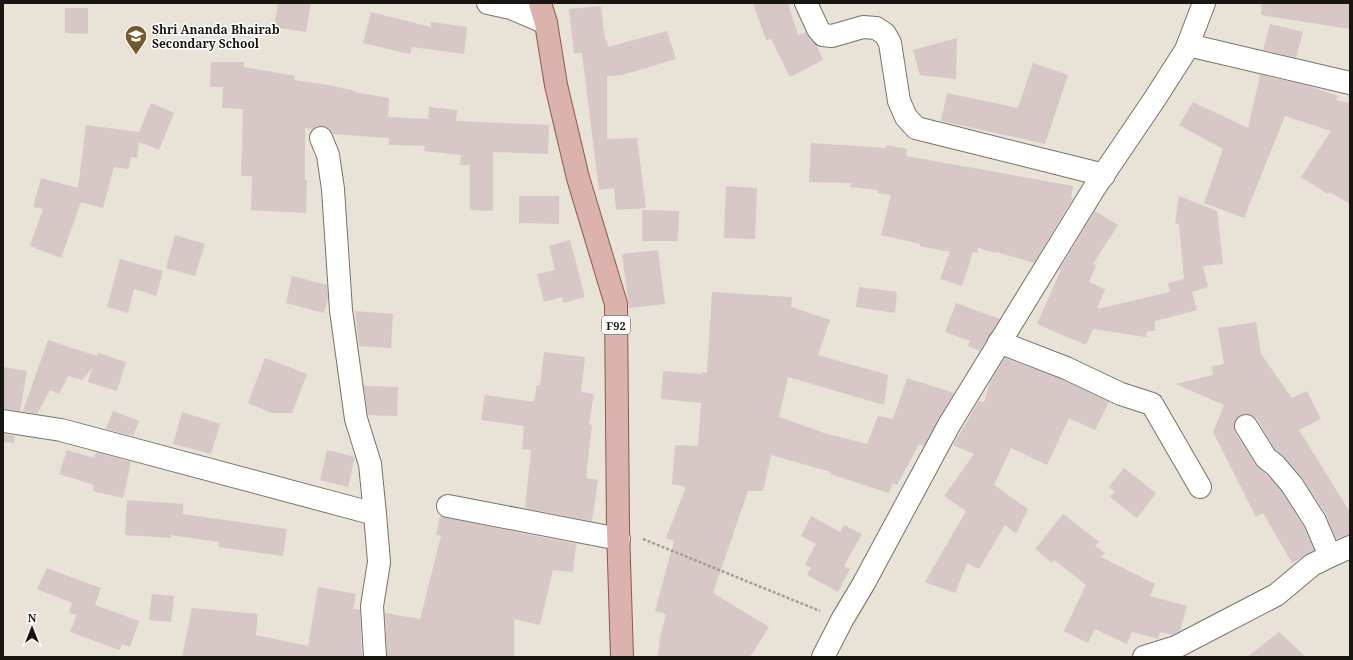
<svg xmlns="http://www.w3.org/2000/svg" width="1353" height="660" viewBox="0 0 1353 660" font-family="'Noto Serif',serif">
<style>
.building{fill:#d7c7c6}
.lines{fill:none;stroke-linecap:round;stroke-linejoin:round}
.minor-casing{stroke:#787267;stroke-width:24}
.major-casing{stroke:#895a52;stroke-width:24}
.path{stroke:#a39d94;stroke-width:2.5;stroke-dasharray:3 2;stroke-linecap:butt}
.minor{stroke:#fff;stroke-width:22}
.major{stroke:#dcb2ac;stroke-width:22}
.labels{text-anchor:middle;dominant-baseline:central;stroke-width:3;stroke-linejoin:round;paint-order:stroke}
.shield{fill:#fff;stroke:#5e5c59;stroke-width:1}
.shield-label{font-size:11px;font-weight:bold;fill:#191612}
.poi-label{font-size:12px;font-weight:bold;fill:#191612;stroke:#fff;text-anchor:start}
</style>
<rect width="100%" height="100%" fill="#e9e2d6"/>
<g class="building">
<path d="M278 3H311L306 32 274 27Z"/>
<path d="M753 3H788L798 35 806 32 808 37 816 44 823 60 790 77 771 39 766 40Z"/>
<path d="M1262 3H1350V29L1261 15Z"/>
<path d="M601 6 605 41 607 40 608 47 667 31 676 59 622 75 607 76V139L637 138 646 208 616 210 614 188 599 190 582 53H574L569 9Z"/>
<path d="M65 8H88V34L65 33Z"/>
<path d="M371 12 431 27V22L467 27 464 54 412 47 410 54 363 43Z"/>
<path d="M1270 24 1303 32 1296 58 1263 50Z"/>
<path d="M957 38 956 79 920 75 913 50Z"/>
<path d="M211 62H244V67L295 76 294 80 328 85 355 91 354 92 389 98 388 117 428 119 429 107 457 110 456 121 549 125 548 154 493 152V211L470 210V165H460L461 155 424 151 425 146 389 145V138L333 134 329 128 323 126H317L312 129 305 128V180H307L306 213 251 210 252 176H241L243 109 222 108 223 87H210Z"/>
<path d="M1033 63 1068 75 1045 144 941 121 947 93 1018 108Z"/>
<path d="M1260 75 1309 86 1338 96 1336 100 1348 103 1350 100V204L1330 192 1328 194 1301 177 1331 131 1285 116 1244 218 1204 203 1223 149 1179 125 1193 102 1248 128Z"/>
<path d="M151 103 174 113 159 150 139 142 137 158 131 157 129 169 114 167 103 208 81 202 61 258 30 246 43 209 33 207 41 178 78 188 86 125 139 132Z"/>
<path d="M811 143 886 148V145L907 149 906 156 1073 186 1071 197 1073 198 1034 263 996 252V253L978 248 977 253 973 252 962 286 940 279 950 252 920 246V244L881 235 891 195 878 193V190L850 187 851 183 809 182Z"/>
<path d="M726 186 757 188 755 239 724 238Z"/>
<path d="M519 196H559V224L519 223Z"/>
<path d="M1179 196 1217 211 1223 264 1203 266 1208 287 1192 292 1197 310 1155 321V331H1147L1146 337 1093 329 1086 345 1037 324 1061 270H1059L1095 211 1118 225 1093 264 1096 265 1089 282 1105 289 1097 309 1170 292 1168 283 1184 279 1179 224 1175 223Z"/>
<path d="M642 210 679 211 678 241H642Z"/>
<path d="M175 235 205 244 195 276 166 268Z"/>
<path d="M570 240 585 297 563 303 562 297 544 302 537 274 555 270 549 246Z"/>
<path d="M658 250 665 304 629 308 622 254Z"/>
<path d="M120 259 163 271 156 296 134 289 128 313 107 307Z"/>
<path d="M292 276 327 285 328 299 324 313 286 303Z"/>
<path d="M859 287 897 292 895 313 856 307Z"/>
<path d="M712 292 792 297 791 307 830 320 818 355 888 375 884 405 788 377 779 417 824 433 867 444 878 416 893 419 907 378 954 393 924 446 919 444 897 485 893 483 889 493 830 474 831 472 771 455 763 491H748L713 593 769 627 750 657H657L660 642H659L666 614 655 611 674 541 666 538 686 487 672 484 675 445 698 446 701 403 661 399 663 371 702 374V372L707 373Z"/>
<path d="M956 303 1000 319 980 351 968 346 970 341 945 332Z"/>
<path d="M355 311 393 314 391 348 359 346Z"/>
<path d="M1256 322 1261 354 1292 398 1307 391 1321 419 1299 430 1350 512V534L1336 539 1326 514 1302 478 1284 457 1275 449 1257 419 1252 415 1246 414 1239 416 1235 420 1234 426 1235 433 1256 465 1266 474 1282 492 1304 527 1314 550 1292 563 1263 513 1256 517 1213 432 1224 405 1176 384 1213 375 1212 366 1224 364 1218 328Z"/>
<path d="M48 340 97 356 98 353 126 362 117 391 88 382 92 368 82 380 68 376 59 394 50 390 37 414 23 411Z"/>
<path d="M544 352 585 357 581 392 594 394 589 424 592 425 586 478 598 480 592 521 525 508 531 450 522 449 524 426 481 420 485 395 534 402 537 385H540Z"/>
<path d="M265 358 307 374 292 413H272L248 403Z"/>
<path d="M1005 358 1061 379 1109 402 1095 430 1069 418 1047 465 1011 448 994 485 1028 509 1016 534 1005 525 979 569 967 563 955 593 925 582 966 511 944 496 974 454 953 445 979 401 984 402 990 382Z"/>
<path d="M3 367 27 371 20 411 3 409Z"/>
<path d="M364 386 398 387 397 416 368 415Z"/>
<path d="M113 411 139 421 133 436 106 429Z"/>
<path d="M182 412 220 424 211 454 173 444Z"/>
<path d="M3 434 15 436 14 443 3 442Z"/>
<path d="M67 450 94 458 96 452 131 462 123 498 93 491 94 485 59 474Z"/>
<path d="M327 450 355 457 348 487 320 480Z"/>
<path d="M1124 468 1156 493 1137 518 1110 497 1115 492 1109 487Z"/>
<path d="M127 500 183 504V514L287 529 283 556 218 547 219 542 171 535V538L125 535Z"/>
<path d="M1063 514 1099 542 1095 546 1105 553 1101 557 1155 584 1150 596 1187 606 1180 631 1172 635 1160 632 1158 639 1132 632 1127 644 1095 629 1088 643 1064 631 1086 585 1054 560 1052 563 1035 549Z"/>
<path d="M440 516 446 518 576 544 573 572 553 570 540 625 514 619V657H387L385 613 420 619 441 536 436 535Z"/>
<path d="M811 516 840 532 844 525 862 534 844 566 850 569 838 592 807 575 811 568 805 564 816 544 801 536Z"/>
<path d="M47 568 101 588 95 605 139 621 130 647 122 644 120 650 70 632 77 615 69 613 72 603 37 589Z"/>
<path d="M318 587 356 594 353 609 360 610 362 657H182L192 608 258 614 256 635 308 646Z"/>
<path d="M152 594 174 596 171 622 149 620Z"/>
<path d="M1279 632 1306 657H1247Z"/>
</g>
<g class="lines">
<g class="minor-casing">
<g id="minor">
<path d="M488 3 511 8 546 23"/>
<path d="M806 3 818 29 823 35 832 36 863 27 876 28 885 34 890 43 899 101 906 117 916 128 1104 175"/>
<path d="M1188 45 1350 83"/>
<path d="M321 138 328 155 333 189 341 310 356 419 370 464 375 514 379 562 372 606 375 657"/>
<path d="M999 342 1066 368 1121 394 1152 404 1200 487"/>
<path d="M3 421 61 430 375 514"/>
<path d="M1246 426 1266 458 1275 465 1292 485 1315 521 1330 556"/>
<path d="M448 506 619 539"/>
<path d="M823 657 842 620 864 583 949 425 1095 187 1154 100 1186 50 1204 3"/>
<path d="M1144 657 1176 647 1276 595 1312 565 1330 556 1350 547"/>
</g>
</g>
<g class="major-casing">
<path id="major" d="M540 3 546 23 556 85 578 178 616 304 618 529 622 657"/>
</g>
<path class="path" d="M643 539 820 611"/>
<use href="#minor" class="minor"/>
<use href="#major" class="major"/>
</g>
<defs>
<g id="school-pin" transform="scale(1.15)"><path d="M0 17L-7.5 6A9.5 9.5 0 1 1 7.5 6Z" fill="#72582a" stroke="#fff"/><path d="M0-5L7-2L0 1L-7-2ZM-4 1L0 2.5L4 1V4Q0 6-4 4Z" fill="#fff"/></g>
</defs>
<g fill-rule="evenodd">
<use href="#school-pin" x="136" y="36"/>
</g>
<g class="labels">
<rect class="shield" x="602" y="316" width="28" height="18" rx="3"/>
<g class="shield-label">
<text x="616" y="325">F92</text>
</g>
<g class="poi-label">
<text x="152" y="29">Shri Ananda Bhairab<tspan x="152" dy="14">Secondary School</tspan></text>
</g>
</g>
<rect width="1353" height="660" fill="none" stroke="#191612" stroke-width="8"/>
<g transform="translate(32 628)" stroke="#ffffff" stroke-width="3" paint-order="stroke">
<path d="M0-3L7 15L0 10L-7 15Z" fill="#191612"/>
<text y="-6" font-size="11" font-weight="bold" text-anchor="middle" fill="#191612">N</text>
</g>
</svg>
